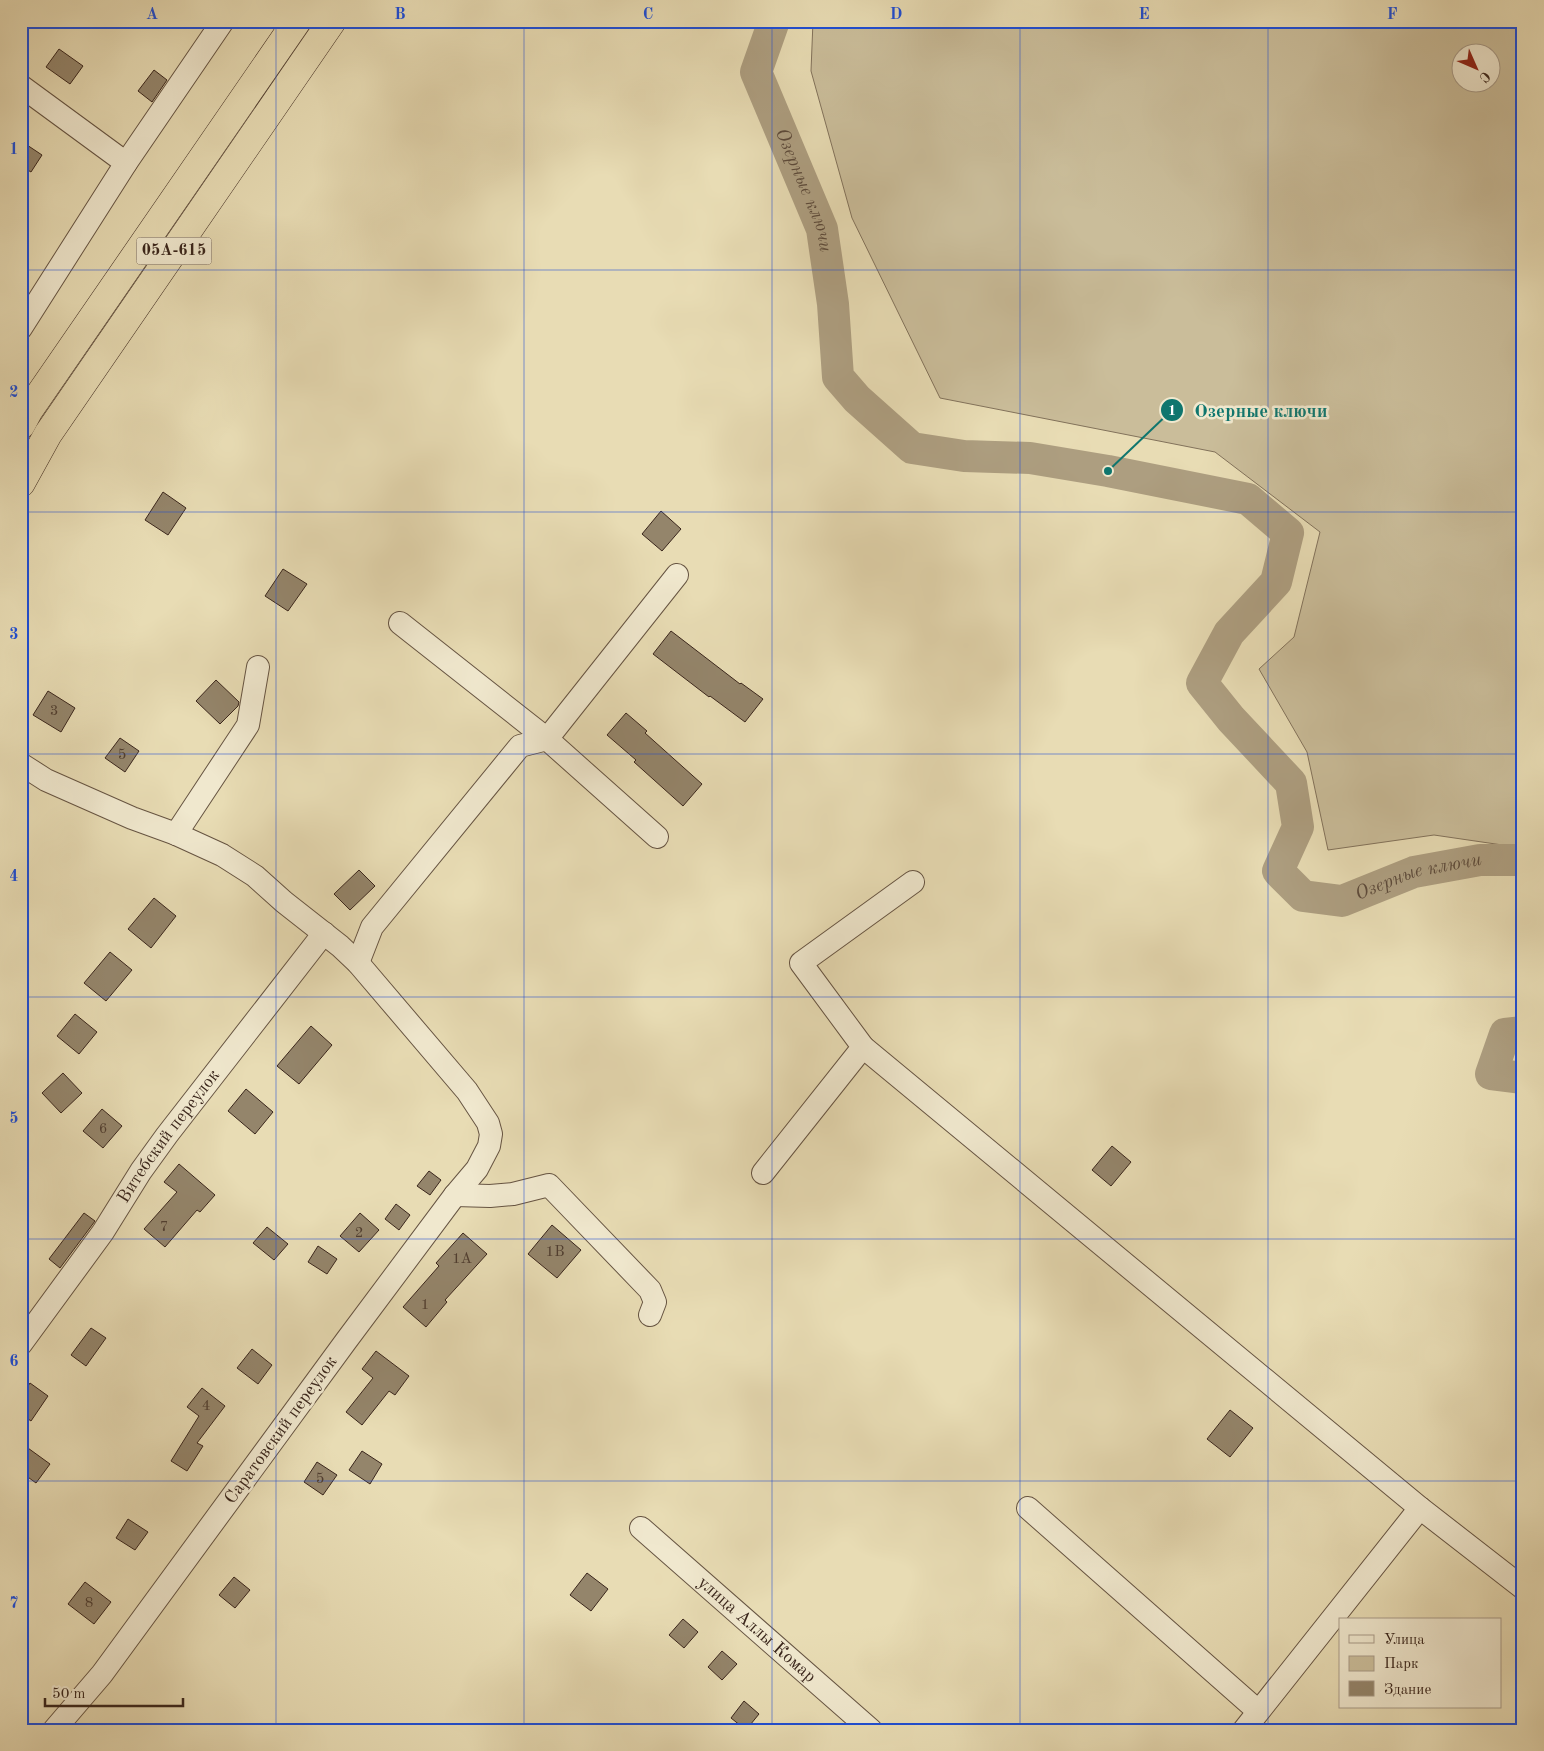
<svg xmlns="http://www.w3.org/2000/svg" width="1544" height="1751" viewBox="0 0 1544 1751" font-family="'Old Standard TT',serif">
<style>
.green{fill:#cabd9a;stroke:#82725b;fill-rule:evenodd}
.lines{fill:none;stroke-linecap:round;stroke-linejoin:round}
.river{stroke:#ad9e80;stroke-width:32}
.building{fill:#94856b;stroke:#3a261c}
.minor-casing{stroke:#665442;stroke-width:24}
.highway-casing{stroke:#3a261c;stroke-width:29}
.minor{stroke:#f0e8ce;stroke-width:22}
.highway{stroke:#e8dcb4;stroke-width:28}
.grid{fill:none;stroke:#1d4ed8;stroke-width:1;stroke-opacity:0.55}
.labels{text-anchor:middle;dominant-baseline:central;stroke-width:5;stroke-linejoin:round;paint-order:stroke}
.number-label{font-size:15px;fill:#503e30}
.shield{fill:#f0e8ce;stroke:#716051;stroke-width:1}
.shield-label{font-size:16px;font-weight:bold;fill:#3a261c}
.street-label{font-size:18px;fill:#3a261c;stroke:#f0e8ce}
.water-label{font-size:19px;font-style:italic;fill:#5c4a3a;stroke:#f0e8ce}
.leader{fill:none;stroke:#0f766e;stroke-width:2}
.callout-dot{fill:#0f766e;stroke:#f0e8ce;stroke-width:2}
.mark-label{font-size:15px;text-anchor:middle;font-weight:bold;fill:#fff}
.callout-label{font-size:19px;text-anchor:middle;font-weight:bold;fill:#0f766e;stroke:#f0e8ce;stroke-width:5;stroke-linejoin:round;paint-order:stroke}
.neatline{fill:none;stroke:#1d4ed8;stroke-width:2}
.grid-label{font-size:16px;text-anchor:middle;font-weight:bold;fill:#1d4ed8}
</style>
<rect width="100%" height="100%" fill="#e8dcb4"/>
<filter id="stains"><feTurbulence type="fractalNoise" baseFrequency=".004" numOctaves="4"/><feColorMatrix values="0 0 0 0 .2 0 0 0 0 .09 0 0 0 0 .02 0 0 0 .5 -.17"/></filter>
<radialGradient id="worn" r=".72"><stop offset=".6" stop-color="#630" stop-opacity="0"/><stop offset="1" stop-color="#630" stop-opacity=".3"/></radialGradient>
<path class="green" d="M813 21H1523V848L1434 835 1328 850 1307 752 1259 669 1294 637 1320 532 1215 452 940 398 852 218 811 71ZM1462 52H1492V82H1462Z"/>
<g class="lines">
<g class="river">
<path id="s1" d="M774 21 756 72 822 229 833 304 838 377 857 399 912 448 964 456 1030 458 1108 471 1248 499 1288 533 1276 582 1229 633 1202 683 1231 719 1291 783 1298 827 1278 871 1303 896 1342 901 1414 872 1480 860H1523"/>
<path d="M1523 1032 1505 1034 1491 1074 1523 1078"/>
</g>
</g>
<g class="building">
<path d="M59 49 83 66 70 84 46 67Z"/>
<path d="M154 70 167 80 152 102 138 91Z"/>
<path d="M21 141 42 155 31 172 21 166Z"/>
<path d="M163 492 186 508 168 535 145 520Z"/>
<path d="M661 511 681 529 662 551 642 534Z"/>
<path d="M283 569 307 584 288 611 265 596Z"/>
<path d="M671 631 740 684 741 683 763 699 745 722 710 696 709 697 653 654Z"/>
<path d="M216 680 239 702 238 706 220 724 196 701Z"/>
<path d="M48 691 75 708 61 732 33 715Z"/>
<path d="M626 713 647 731 645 733 702 784 683 806 634 762 636 760 607 735Z"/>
<path d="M120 738 139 751 125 772 105 758Z"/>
<path d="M359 870 375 886 350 910 334 894Z"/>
<path d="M154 898 176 916 151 948 128 929Z"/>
<path d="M110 952 132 970 106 1001 84 983Z"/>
<path d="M75 1014 97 1032 79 1054 57 1036Z"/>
<path d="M311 1026 332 1045 299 1084 277 1066Z"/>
<path d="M63 1073 82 1093 61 1113 42 1093Z"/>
<path d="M246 1089 273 1112 255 1134 228 1111Z"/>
<path d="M102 1109 122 1126 103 1148 83 1131Z"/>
<path d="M1112 1146 1131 1162 1111 1186 1092 1170Z"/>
<path d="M179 1164 215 1195 200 1212 197 1210 165 1247 144 1229 177 1192 164 1182Z"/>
<path d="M429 1171 441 1180 430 1195 417 1186Z"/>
<path d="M396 1204 410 1215 399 1230 385 1219Z"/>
<path d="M84 1213 95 1221 60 1268 49 1259Z"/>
<path d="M360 1213 379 1230 359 1252 340 1236Z"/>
<path d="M552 1225 581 1250 557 1278 528 1254Z"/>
<path d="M267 1227 288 1244 274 1260 253 1243Z"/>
<path d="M463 1233 487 1254 445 1300 447 1302 426 1327 403 1307 439 1266 436 1263Z"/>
<path d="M318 1246 337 1259 327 1274 308 1262Z"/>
<path d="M91 1328 106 1338 86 1366 71 1355Z"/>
<path d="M252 1349 272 1365 258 1384 237 1368Z"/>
<path d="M376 1351 409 1376 395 1395 389 1391 362 1425 346 1412 373 1378 362 1369Z"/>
<path d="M30 1383 48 1396 31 1421 21 1414V1396Z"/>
<path d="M202 1388 225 1406 197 1443 203 1446 187 1471 171 1461 199 1416 187 1407Z"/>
<path d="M1230 1410 1253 1428 1230 1457 1207 1439Z"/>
<path d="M21 1443 50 1464 36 1483 21 1472Z"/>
<path d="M362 1451 382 1464 370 1484 349 1470Z"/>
<path d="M317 1462 337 1475 323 1495 304 1482Z"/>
<path d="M128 1519 148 1532 135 1550 116 1538Z"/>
<path d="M587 1573 608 1589 591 1611 570 1595Z"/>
<path d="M234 1577 250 1590 235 1608 219 1595Z"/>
<path d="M85 1582 111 1602 94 1624 68 1604Z"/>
<path d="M683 1619 698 1632 684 1648 669 1635Z"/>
<path d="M722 1651 737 1664 722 1680 708 1667Z"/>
<path d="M744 1701 759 1714 746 1730 731 1718Z"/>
</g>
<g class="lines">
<g class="minor-casing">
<g id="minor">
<path d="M21 86 126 163"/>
<path d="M21 328 126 163 223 21"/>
<path d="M400 623 547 739 657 837"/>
<path d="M21 764 46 780 132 818 176 834 222 855 255 876 284 902 340 946 358 963 467 1091 488 1123 491 1134 489 1146 477 1169 455 1195 346 1341 102 1674 54 1730"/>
<path d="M176 834 248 725 258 667"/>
<path d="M358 963 372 927 520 746 547 739 677 575"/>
<path d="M863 1047 1420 1508 1523 1588"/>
<path d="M763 1173 863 1047 801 963 913 882"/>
<path d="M455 1195 490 1196 513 1194 549 1185 650 1290 655 1302 650 1315"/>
<path id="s2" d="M21 1344 103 1232 141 1171 167 1135 324 933"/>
<path d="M1028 1508 1258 1711"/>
<path id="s3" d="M641 1528 871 1730"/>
<path d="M1244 1730 1420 1508"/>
</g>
</g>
<g class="highway-casing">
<g id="highway">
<path d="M21 425 29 410 297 21"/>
<path d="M21 483 48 434 332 21"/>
</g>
</g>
<use href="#minor" class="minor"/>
<use href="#highway" class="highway"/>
</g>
<path class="grid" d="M276 21V1730M524 21V1730M772 21V1730M1020 21V1730M1268 21V1730M21 270H1523M21 512H1523M21 754H1523M21 997H1523M21 1239H1523M21 1481H1523"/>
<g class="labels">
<g class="number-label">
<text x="54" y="711">3</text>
<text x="122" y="755">5</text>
<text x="103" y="1129">6</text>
<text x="164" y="1227">7</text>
<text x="359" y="1233">2</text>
<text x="555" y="1252">1В</text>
<text x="462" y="1259">1А</text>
<text x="425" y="1305">1</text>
<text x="206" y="1406">4</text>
<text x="320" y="1479">5</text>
<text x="89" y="1603">8</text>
</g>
<rect class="shield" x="136.5" y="237.5" width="75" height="27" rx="4"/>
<g class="shield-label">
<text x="174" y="251">05А-615</text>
</g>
<g class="street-label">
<text stroke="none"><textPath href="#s2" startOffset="255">Витебский переулок</textPath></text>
<text transform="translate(281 1430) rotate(-54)">Саратовский переулок</text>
<text stroke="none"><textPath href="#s3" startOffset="154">улица Аллы Комар</textPath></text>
</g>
<g class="water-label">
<text stroke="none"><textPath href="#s1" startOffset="182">Озерные ключи</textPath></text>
<text stroke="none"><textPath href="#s1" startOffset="1428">Озерные ключи</textPath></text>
</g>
</g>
<path class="leader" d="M1108 471L1172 410"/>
<g class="callout-dot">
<circle cx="1108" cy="471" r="5"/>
<circle cx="1172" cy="410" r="12"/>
</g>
<g class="mark-label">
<text x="1172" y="415">1</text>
</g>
<g class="callout-label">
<text x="1261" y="417">Озерные ключи</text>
</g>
<rect width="1544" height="1751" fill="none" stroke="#e8dcb4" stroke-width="55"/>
<rect x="1339" y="1618" width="162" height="90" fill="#f0e8ce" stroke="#a79a87"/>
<rect x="1349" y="1635" width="25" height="8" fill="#f0e8ce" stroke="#a79a87"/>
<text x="1384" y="1644" font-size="15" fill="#3a261c">Улица</text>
<rect x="1349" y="1656" width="25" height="15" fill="#cabd9a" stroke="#a79a87"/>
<text x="1384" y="1668" font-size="15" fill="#3a261c">Парк</text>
<rect x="1349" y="1681" width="25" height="15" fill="#94856b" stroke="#a79a87"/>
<text x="1384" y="1694" font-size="15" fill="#3a261c">Здание</text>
<g transform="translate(1476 68) rotate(135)"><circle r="24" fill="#f0e8ce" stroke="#a79a87"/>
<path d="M0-4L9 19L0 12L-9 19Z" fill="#8f2418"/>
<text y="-8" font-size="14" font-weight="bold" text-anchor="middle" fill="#3a261c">С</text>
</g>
<path d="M45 1698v8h138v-8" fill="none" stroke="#3a261c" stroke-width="2.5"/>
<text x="52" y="1698" font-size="15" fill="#3a261c" stroke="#f0e8ce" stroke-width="4" paint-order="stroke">50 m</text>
<rect x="28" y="28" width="1488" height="1696" class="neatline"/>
<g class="grid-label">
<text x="152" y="19">A</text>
<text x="400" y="19">B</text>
<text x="648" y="19">C</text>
<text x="896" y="19">D</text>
<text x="1144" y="19">E</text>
<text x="1392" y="19">F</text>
<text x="14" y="154">1</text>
<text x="14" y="397">2</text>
<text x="14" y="639">3</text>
<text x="14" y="881">4</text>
<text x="14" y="1123">5</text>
<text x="14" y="1366">6</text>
<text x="14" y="1608">7</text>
</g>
<rect width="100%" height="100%" filter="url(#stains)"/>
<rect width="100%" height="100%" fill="url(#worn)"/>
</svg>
